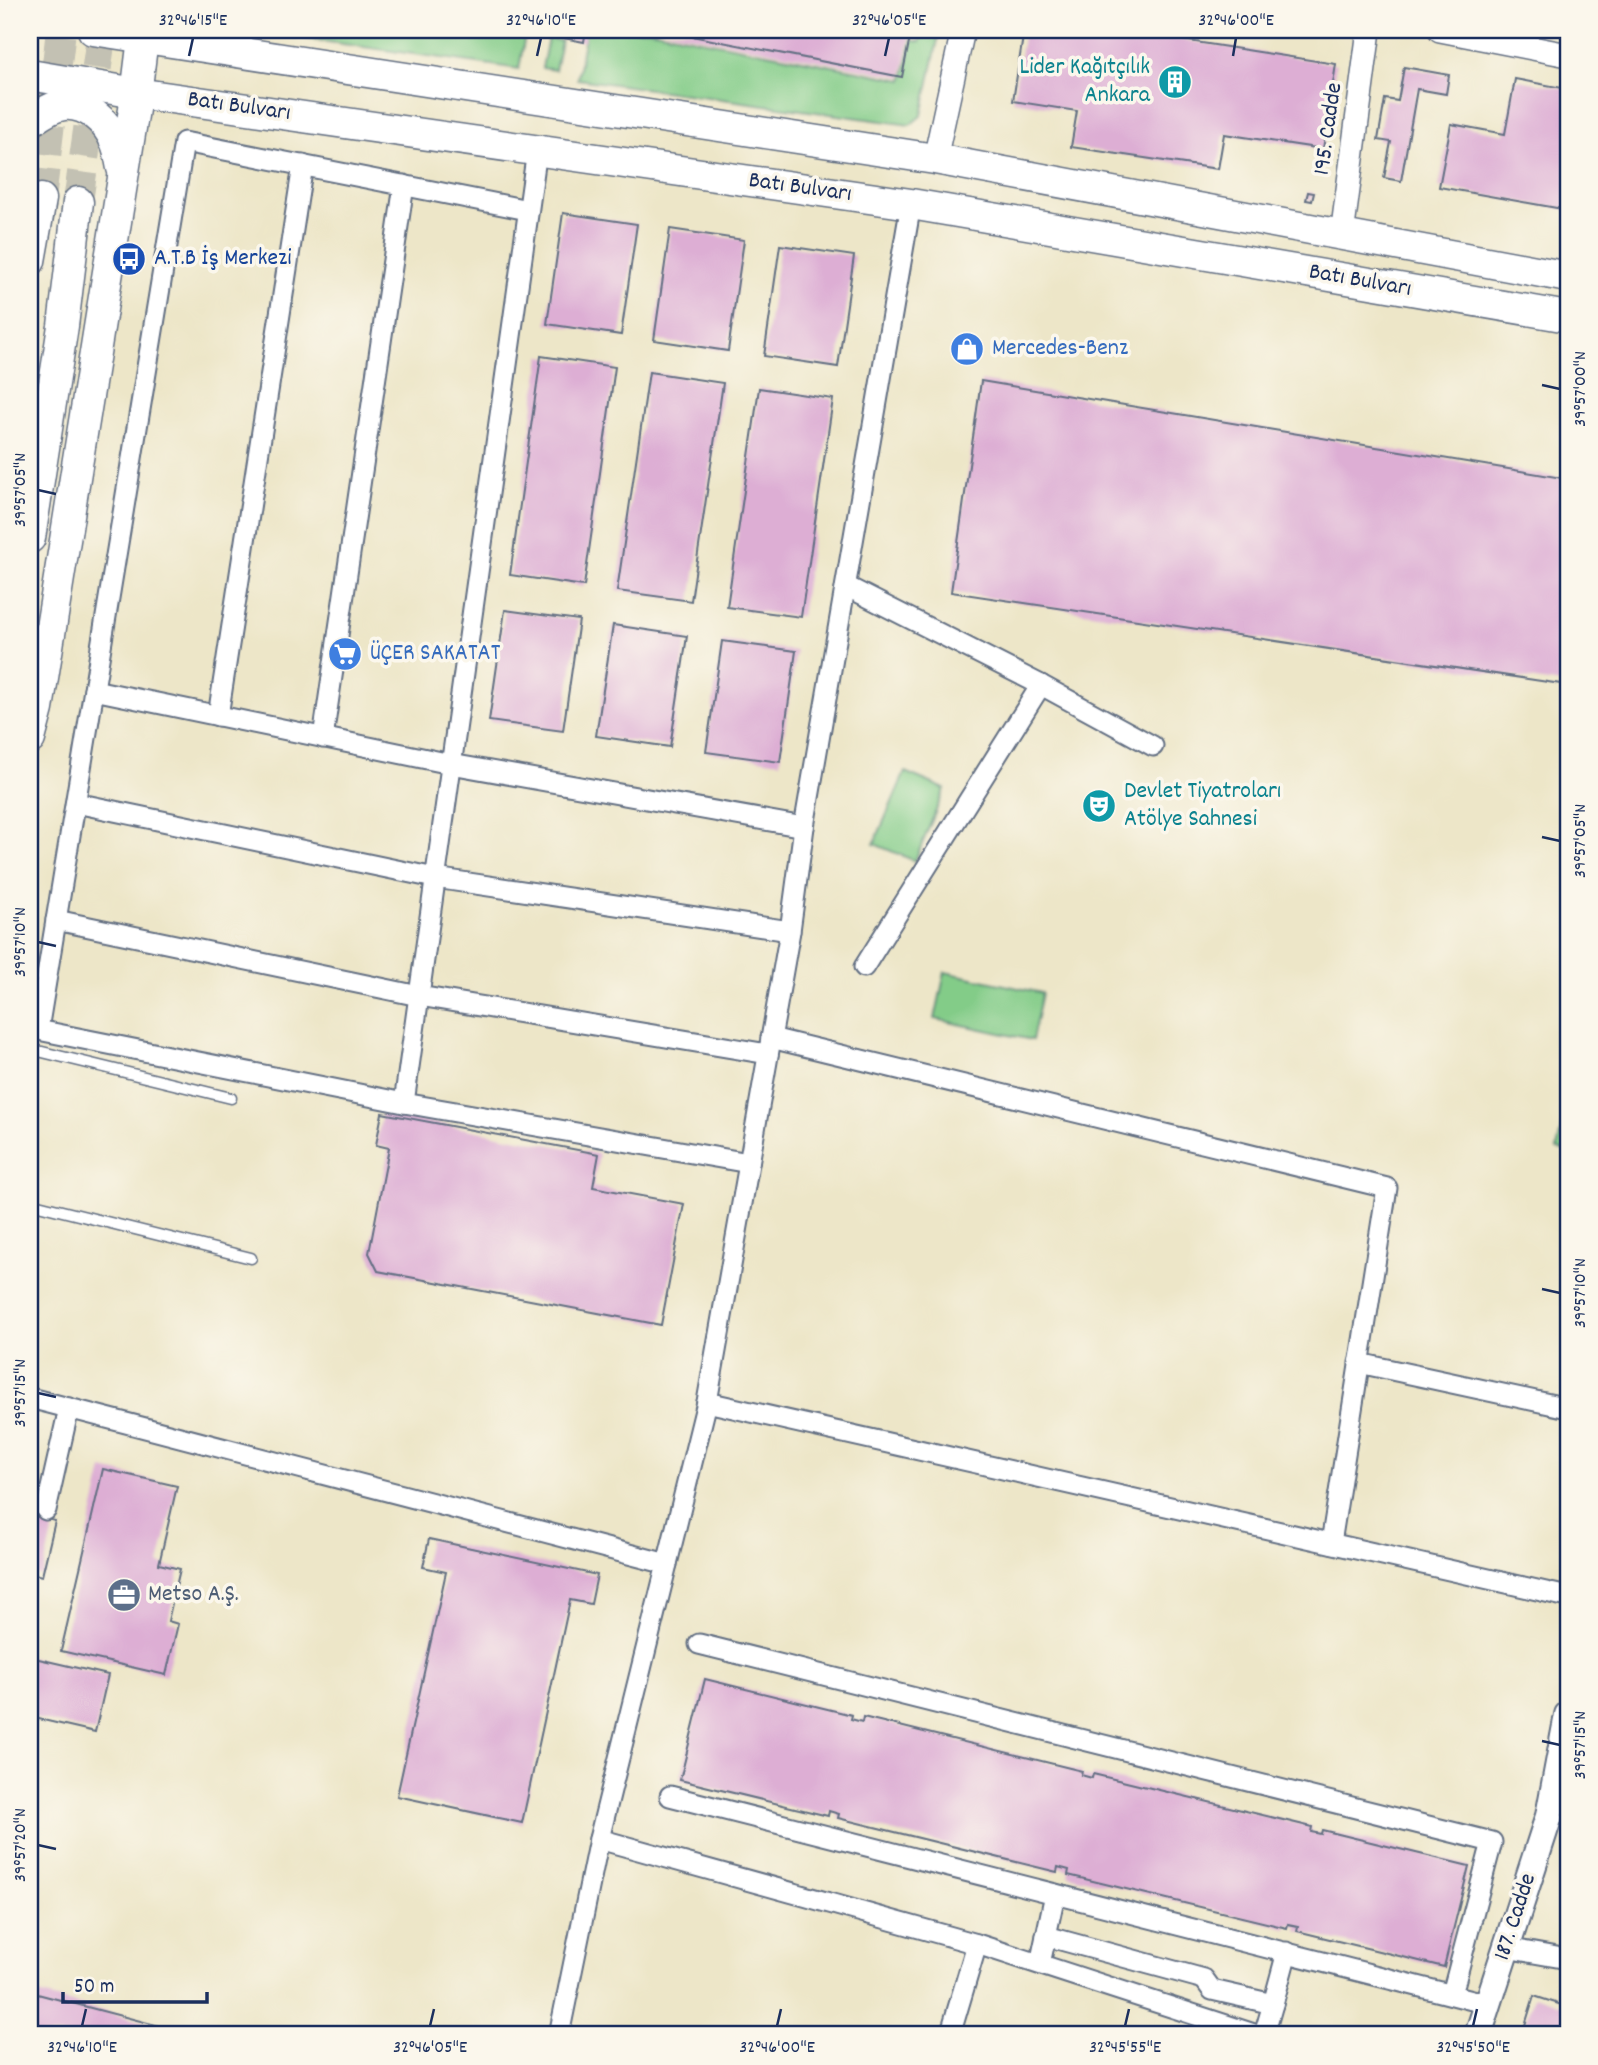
<svg xmlns="http://www.w3.org/2000/svg" width="1598" height="2065" viewBox="0 0 1598 2065" font-family="Dekko,sans-serif">
<style>
.green{fill:#83cc88;stroke:#4f7e73;stroke-width:2}
.building{fill:#ddaed4}
.lines{fill:none;stroke-linecap:round;stroke-linejoin:round}
.primary-tunnel{stroke:#c3c1b3;stroke-width:30;stroke-dasharray:30 15;stroke-linecap:butt}
.service-casing{stroke:#646f83;stroke-width:13}
.minor-casing{stroke:#646f83;stroke-width:23}
.tertiary-casing{stroke:#646f83;stroke-width:26}
.secondary-casing{stroke:#646f83;stroke-width:30}
.primary-casing{stroke:#646f83;stroke-width:33}
.service{stroke:#fff;stroke-width:10}
.minor{stroke:#fff;stroke-width:19}
.tertiary{stroke:#fff;stroke-width:23}
.secondary{stroke:#fff;stroke-width:26}
.primary{stroke:#fff;stroke-width:30}
.ticks{fill:none;stroke:#1b2f5e;stroke-width:2.5}
.labels{text-anchor:middle;dominant-baseline:central;stroke-width:7;stroke-linejoin:round;paint-order:stroke}
.culture-label{font-size:24px;fill:#0d838f;stroke:#fbf7ec;text-anchor:end}
.street-label{font-size:24px;fill:#1b2f5e;stroke:#fbf7ec}
.transit-label{font-size:24px;fill:#164399;stroke:#fbf7ec;text-anchor:start}
.shop-label{font-size:24px;fill:#366cbe;stroke:#fbf7ec;text-anchor:start}
.service-label{font-size:24px;fill:#4e5e75;stroke:#fbf7ec;text-anchor:start}
.neatline{fill:none;stroke:#1b2f5e;stroke-width:2.5}
.ticks-label{font-size:18px;text-anchor:middle;fill:#1b2f5e}
</style>
<rect width="100%" height="100%" fill="#fbf7ec"/>
<filter id="ink" filterUnits="userSpaceOnUse"><feTurbulence type="fractalNoise" baseFrequency=".0143" numOctaves="2"/><feDisplacementMap in="SourceGraphic" scale="14" xChannelSelector="R" yChannelSelector="G"/><feConvolveMatrix kernelMatrix="1 2 1 2 8 2 1 2 1" color-interpolation-filters="sRGB"/></filter>
<filter id="wash" filterUnits="userSpaceOnUse"><feTurbulence type="fractalNoise" baseFrequency=".00686" numOctaves="4" result="noise"/><feDisplacementMap in="SourceGraphic" scale="28" xChannelSelector="R" yChannelSelector="G"/><feGaussianBlur stdDeviation="1.57" result="paint"/><feColorMatrix in="noise" values="0 0 0 0 0 0 0 0 0 0 0 0 0 0 0 0 0 1.4 0 .05"/><feComposite in="paint" operator="in"/></filter>
<g filter="url(#wash)">
<rect width="100%" height="100%" fill="#ede6c8"/>
<g class="green">
<path d="M243 30H526L519 69Z"/>
<path d="M586 30H650L903 80 912 40 920 42 923 30H940L922 115 910 125 577 79Z"/>
<path d="M548 38 561 41 555 70 542 68Z"/>
<path d="M905 772 945 789 915 861 874 844Z"/>
<path d="M945 972 1042 993 1032 1040 935 1019Z"/>
<path d="M1568 1097V1151L1557 1149Z"/>
</g>
<g id="blocks">
<g class="building">
<path d="M523 30H586L584 42Z"/>
<path d="M661 30H921L919 39 910 37 902 77Z"/>
<path d="M1024 30H1119L1336 64 1323 149 1224 134 1218 169 1071 147 1077 111 1013 101Z"/>
<path d="M1404 67 1449 75 1446 94 1417 89 1401 181 1384 178 1391 142 1378 140 1385 99 1398 101Z"/>
<path d="M1515 79 1568 89V210L1439 187 1451 124 1505 134Z"/>
<path d="M1308 192 1314 193 1312 201 1306 200Z"/>
<path d="M563 213 637 224 621 335 547 324Z"/>
<path d="M670 229 744 240 728 351 654 340Z"/>
<path d="M780 245 854 256 838 367 764 356Z"/>
<path d="M541 356 615 367 584 586 510 575Z"/>
<path d="M649 372 723 383 691 601 617 591Z"/>
<path d="M981 381 1568 479V685L951 592Z"/>
<path d="M759 388 833 399 801 617 727 607Z"/>
<path d="M505 610 579 620 563 731 489 721Z"/>
<path d="M613 625 687 636 670 747 596 736Z"/>
<path d="M722 641 796 651 780 762 706 752Z"/>
<path d="M382 1113 599 1154 593 1187 684 1204 661 1325 378 1271 369 1253 389 1148 376 1145Z"/>
<path d="M103 1469 177 1486 159 1564 180 1569 168 1621 178 1624 166 1675 61 1651Z"/>
<path d="M30 1515 55 1521 42 1576 30 1573Z"/>
<path d="M429 1539 597 1575 591 1604 570 1600 522 1823 397 1796 446 1572 423 1567Z"/>
<path d="M30 1657 108 1675 95 1732 30 1717Z"/>
<path d="M705 1679 852 1715 851 1719 862 1722 863 1717 1082 1771 1081 1775 1092 1778 1093 1774 1312 1827 1311 1832 1321 1834 1322 1830 1469 1866 1444 1967 1297 1931 1298 1926 1288 1924 1287 1928 1068 1875 1069 1870 1058 1867 1057 1872 838 1818 839 1814 829 1811 828 1816 680 1780Z"/>
<path d="M30 1992 190 2034V2035H30Z"/>
<path d="M1534 1996 1568 2007V2035H1522Z"/>
</g>
</g>
</g>
<g filter="url(#ink)">
<use href="#blocks" fill-opacity="0" stroke="#646f83" stroke-width="2"/>
<g class="lines">
<g class="primary-tunnel">
<path d="M41 199 61 30"/>
<path d="M78 202 102 30"/>
</g>
<g class="service-casing">
<g id="service">
<path d="M30 1049 231 1098"/>
<path d="M30 1203 251 1258"/>
</g>
</g>
<g class="minor-casing">
<g id="minor">
<path d="M528 210 184 142 38 1030 404 1103 749 1163"/>
<path d="M846 586 1041 685 1153 746"/>
<path d="M94 690 451 764 804 827"/>
<path d="M218 716 303 165"/>
<path d="M323 738 404 185"/>
<path d="M76 803 435 878 790 931"/>
<path d="M56 920 419 996 768 1054"/>
<path d="M864 967 1041 685"/>
<path d="M771 1038 1387 1188 1331 1543"/>
<path d="M404 1103 537 150"/>
<path d="M1359 1363 1568 1408"/>
<path d="M30 1398 667 1564"/>
<path d="M707 1402 1568 1597"/>
<path d="M46 1510 69 1408"/>
<path d="M699 1644 1492 1842 1452 1994"/>
<path d="M670 1796 1488 2004"/>
<path d="M599 1839 977 1944 1257 2035"/>
<path d="M1046 1936 1204 1979 1212 1990 1273 2004 1264 2035"/>
<path d="M1506 1948 1568 1959"/>
<path d="M1040 1964 1055 1894"/>
<path d="M1273 2004 1287 1952"/>
<path d="M559 2035 599 1839 707 1402 790 931 804 827 911 204"/>
<path d="M950 2035 977 1944"/>
</g>
</g>
<g class="tertiary-casing">
<g id="tertiary">
<path d="M1440 30 1568 55"/>
<path d="M935 159 963 30"/>
<path d="M1342 235 1369 30"/>
</g>
</g>
<g class="secondary-casing">
<path id="secondary" d="M1478 2035 1549 1816 1568 1715"/>
</g>
<g class="primary-casing">
<g id="primary">
<path d="M93 30 935 159 1568 277"/>
<path d="M30 75 136 93 911 204 1568 317"/>
<path d="M30 122C40 115 51 106 64 105 87 103 107 122 115 141 119 149 120 159 122 168"/>
<path d="M30 261 41 199"/>
<path d="M30 538 63 326 78 202"/>
<path d="M30 739 38 709 135 103 144 30"/>
</g>
</g>
<use href="#service" class="service"/>
<use href="#minor" class="minor"/>
<use href="#tertiary" class="tertiary"/>
<use href="#secondary" class="secondary"/>
<use href="#primary" class="primary"/>
</g>
</g>
<path class="ticks" d="M189 56 193 38M537 56 541 38M885 56 889 38M1233 56 1236 38M1542 385 1560 389M38 490 56 494M1542 837 1560 841M38 942 56 946M1542 1289 1560 1293M38 1393 56 1397M1542 1741 1560 1745M38 1845 56 1849M82 2026 86 2009M430 2026 434 2009M777 2026 781 2009M1125 2026 1129 2009M1473 2026 1477 2009"/>
<defs>
<g id="building-disc" transform="scale(1.75)"><circle r="9.5" fill="#0f9aa8" stroke="#fbf7ec"/><path d="M-4-6H4V6H1V3H-1V6H-4ZM-2.5-4.3h1.7v1.8h-1.7ZM.8-4.3h1.7v1.8H.8ZM-2.5-1h1.7V.8h-1.7ZM.8-1h1.7V.8H.8Z" fill="#fff"/></g>
<g id="bus-disc" transform="scale(1.75)"><circle r="9.5" fill="#1a4fb4" stroke="#fbf7ec"/><path d="M-5-6H5V4H4V6H2V4H-2V6H-4V4H-5ZM-3.5-4V0h7V-4ZM-3.5 1.2v1.5H-2V1.2ZM2 1.2v1.5H3.5V1.2Z" fill="#fff"/></g>
<g id="shop-disc" transform="scale(1.75)"><circle r="9.5" fill="#3f7fe0" stroke="#fbf7ec"/><path d="M-5-2.5h2.3a2.7 3.5 0 0 1 5.4 0H5L5.5 6h-11ZM-1.5-2.5h3a1.5 2.3 0 0 0-3 0Z" fill="#fff"/></g>
<g id="supermarket-disc" transform="scale(1.75)"><circle r="9.5" fill="#3f7fe0" stroke="#fbf7ec"/><path d="M-6-5.5h2.5l.6 2H6L4.5 2H-2.5L-4.4-4H-6ZM-1.5 3.2a1.3 1.3 0 1 0 .1 0ZM3 3.2a1.3 1.3 0 1 0 .1 0Z" fill="#fff"/></g>
<g id="theatre-disc" transform="scale(1.75)"><circle r="9.5" fill="#0f9aa8" stroke="#fbf7ec"/><path d="M-5-5.5Q0-4 5-5.5V0Q5 5 0 6Q-5 5-5 0ZM-3.3-2.5H-1v1.5H-3.3ZM1-2.5H3.3v1.5H1ZM-2.8 1Q0 5.5 2.8 1Z" fill="#fff"/></g>
<g id="office-disc" transform="scale(1.75)"><circle r="9.5" fill="#5c6f8a" stroke="#fbf7ec"/><path d="M-6-3h4V-5.5h4V-3h4V5H-6ZM-1-4.5V-3h2v-1.5ZM-6 0V1H6V0Z" fill="#fff"/></g>
</defs>
<g fill-rule="evenodd">
<use href="#building-disc" x="1175" y="82"/>
<use href="#bus-disc" x="129" y="259"/>
<use href="#shop-disc" x="967" y="349"/>
<use href="#supermarket-disc" x="345" y="654"/>
<use href="#theatre-disc" x="1099" y="806"/>
<use href="#office-disc" x="124" y="1595"/>
</g>
<g class="labels">
<g class="culture-label">
<text x="1150" y="68">Lider Kağıtçılık<tspan x="1150" dy="28">Ankara</tspan></text>
<text x="1124" y="792" text-anchor="start">Devlet Tiyatroları<tspan x="1124" dy="28">Atölye Sahnesi</tspan></text>
</g>
<g class="street-label">
<text transform="translate(239 107) rotate(8)">Batı Bulvarı</text>
<text transform="translate(1329 129) rotate(-82)">195. Cadde</text>
<text transform="translate(800 188) rotate(8)">Batı Bulvarı</text>
<text transform="translate(1360 281) rotate(10)">Batı Bulvarı</text>
<text transform="translate(1516 1917) rotate(-72)">187. Cadde</text>
</g>
<g class="transit-label">
<text x="154" y="259">A.T.B İş Merkezi</text>
</g>
<g class="shop-label">
<text x="992" y="349">Mercedes-Benz</text>
<text x="370" y="654">ÜÇER SAKATAT</text>
</g>
<g class="service-label">
<text x="148" y="1595">Metso A.Ş.</text>
</g>
</g>
<rect width="1598" height="2065" fill="none" stroke="#fbf7ec" stroke-width="77"/>
<path d="M63 1992v10h144v-10" fill="none" stroke="#1b2f5e" stroke-width="3.5"/>
<text x="74" y="1992" font-size="21" fill="#1b2f5e" stroke="#fbf7ec" stroke-width="5" paint-order="stroke">50 m</text>
<rect x="38" y="38" width="1522" height="1988" class="neatline"/>
<g class="ticks-label">
<text x="193" y="25">32°46'15"E</text>
<text x="541" y="25">32°46'10"E</text>
<text x="889" y="25">32°46'05"E</text>
<text x="1236" y="25">32°46'00"E</text>
<text transform="translate(1579 389) rotate(-90)" y="6">39°57'00"N</text>
<text transform="translate(19 490) rotate(-90)" y="6">39°57'05"N</text>
<text transform="translate(1579 841) rotate(-90)" y="6">39°57'05"N</text>
<text transform="translate(19 942) rotate(-90)" y="6">39°57'10"N</text>
<text transform="translate(1579 1293) rotate(-90)" y="6">39°57'10"N</text>
<text transform="translate(19 1393) rotate(-90)" y="6">39°57'15"N</text>
<text transform="translate(1579 1745) rotate(-90)" y="6">39°57'15"N</text>
<text transform="translate(19 1845) rotate(-90)" y="6">39°57'20"N</text>
<text x="82" y="2052">32°46'10"E</text>
<text x="430" y="2052">32°46'05"E</text>
<text x="777" y="2052">32°46'00"E</text>
<text x="1125" y="2052">32°45'55"E</text>
<text x="1473" y="2052">32°45'50"E</text>
</g>
</svg>
